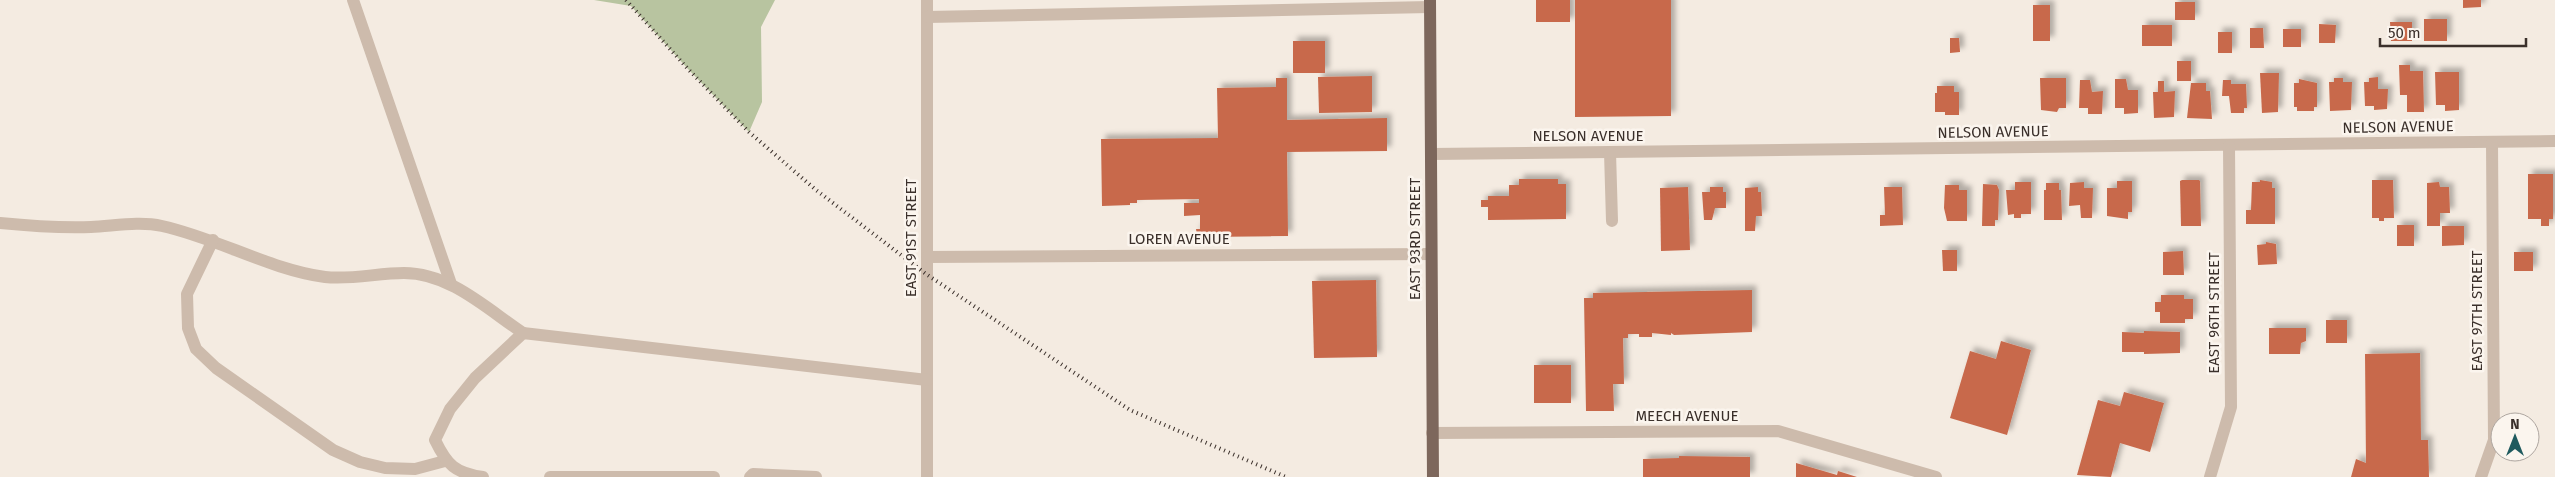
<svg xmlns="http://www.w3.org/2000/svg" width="2555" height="477" viewBox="0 0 2555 477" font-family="'Fira Sans',sans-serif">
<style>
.green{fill:#b8c4a0}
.building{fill:#c8694b;filter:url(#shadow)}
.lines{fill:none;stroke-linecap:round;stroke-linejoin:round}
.minor{stroke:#cdbbac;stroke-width:12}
.major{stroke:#7d675c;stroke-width:12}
.rail{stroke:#3b302b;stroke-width:4;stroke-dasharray:1 4;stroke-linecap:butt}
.labels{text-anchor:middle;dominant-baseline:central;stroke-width:5;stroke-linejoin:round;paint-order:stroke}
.street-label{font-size:15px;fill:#3b302b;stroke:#fbf5ee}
</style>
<defs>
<filter id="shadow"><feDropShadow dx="4.5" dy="-4.5" stdDeviation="2.5" flood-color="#0004"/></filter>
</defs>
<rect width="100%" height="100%" fill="#f4ebe1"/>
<path class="green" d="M594 0H775L761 27 762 102 749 132 688 69 631 6Z"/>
<g class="building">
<rect x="1536" y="0" width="34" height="22"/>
<path d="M1575 0H1671V116L1575 117Z"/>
<path d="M2463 0H2481V7L2463 8Z"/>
<rect x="2175" y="2" width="20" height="18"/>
<rect x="2033" y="5" width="17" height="36"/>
<rect x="2424" y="19" width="23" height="22"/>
<path d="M2390 22H2412V41H2391Z"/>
<path d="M2319 24 2336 25 2335 43H2319Z"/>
<rect x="2142" y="25" width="30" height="21"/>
<path d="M2250 28H2263L2264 48H2250Z"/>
<rect x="2283" y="29" width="18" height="18"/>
<rect x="2218" y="32" width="14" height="21"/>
<path d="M1950 38H1959L1960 52 1950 53Z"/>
<rect x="1293" y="41" width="32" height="32"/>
<rect x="2177" y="61" width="14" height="20"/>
<path d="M2399 65H2410V71H2423L2424 112H2407V95H2400Z"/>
<path d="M2435 72H2459V110L2445 111V105H2436Z"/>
<path d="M2260 73H2279L2278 112 2262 113Z"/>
<path d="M1372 76V112L1319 113 1318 77Z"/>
<path d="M2378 77V89H2388L2387 109 2374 110V106H2365L2364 82H2369V78Z"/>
<path d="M1276 78H1287V120L1387 118V151L1287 152 1288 236 1200 237 1197 235 1196 229H1200V215L1184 216V203H1199V199L1137 200V203H1130V205L1102 206 1101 139 1218 138 1217 88 1276 87Z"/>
<path d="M2040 78H2066V108H2059L2057 112 2041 110Z"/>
<path d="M2334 78H2343V82H2352L2351 110 2330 111 2329 82H2334Z"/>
<path d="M2115 79H2126L2128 90H2138V113L2124 114V108H2115Z"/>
<path d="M2299 79 2317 83V107H2314V111H2297V107H2294V83H2299Z"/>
<path d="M2080 80H2090L2092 92 2103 91 2102 114H2088V108H2079Z"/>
<path d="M2223 80H2231V84H2246L2247 108H2244V113H2231L2229 96H2222Z"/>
<path d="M2158 81H2164V92L2175 91 2174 117 2154 118 2153 92H2158Z"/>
<path d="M2191 83H2206V91H2210L2212 119 2187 118Z"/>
<path d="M1937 86H1954V92H1959V115H1945V112H1935V93H1937Z"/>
<path d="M2528 174H2553V219H2549V226H2541V219H2528Z"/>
<path d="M1519 179H1558V184H1566V219L1488 220V207H1481V200H1488V196H1509V185H1519Z"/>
<path d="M2182 180H2199L2200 181 2201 226H2181L2180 181Z"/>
<path d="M2260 180 2272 182V188H2275V224H2246V210H2251L2252 182H2260Z"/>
<path d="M2372 180H2393L2394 218H2384V221H2379V218H2372Z"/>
<path d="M2117 181H2132V212H2128V219L2107 216V188H2117Z"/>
<path d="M2015 182H2031V214H2021V218H2014V214L2008 215 2006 190H2015Z"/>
<path d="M2084 182V188H2093L2092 218H2081L2080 205 2069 206 2070 183Z"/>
<path d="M2439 182 2440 187H2449L2450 213H2440V226H2427V183Z"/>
<path d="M2046 183H2059V190H2061L2062 220H2044V190H2046Z"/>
<path d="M1983 184 1997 185 1999 190 1998 220H1995V226H1982Z"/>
<path d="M1945 185H1959V190H1967V221H1947L1944 208Z"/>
<path d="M1688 187 1690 250 1661 251 1660 188Z"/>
<path d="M1710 187H1723V192H1726V208H1715L1712 220H1704L1702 192H1710Z"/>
<path d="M1758 187V192H1761L1762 216H1756L1755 231H1745V188Z"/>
<path d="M1884 187H1902L1903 225 1880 226V215H1885Z"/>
<rect x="2397" y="225" width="17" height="21"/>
<path d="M2442 226H2464V245L2442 246Z"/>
<path d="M2266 242 2276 244 2277 264 2258 265 2257 245 2266 244Z"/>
<path d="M1942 250H1957V271H1943Z"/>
<path d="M2183 251 2184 275H2163V252Z"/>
<rect x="2514" y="252" width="19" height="19"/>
<path d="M1376 280 1377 357 1314 358 1312 281Z"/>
<path d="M1752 290V332L1674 335 1671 333V335L1652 333V337H1639V334H1628V338H1623L1624 384H1613L1614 411H1586L1584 298H1593V293Z"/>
<path d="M2161 295H2184V299H2193V319H2185V323H2160V312H2155V302H2161Z"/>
<rect x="2326" y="320" width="21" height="23"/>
<path d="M2269 328H2306V341L2301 343 2300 354H2269Z"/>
<path d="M2144 331 2180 332V353L2144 354V352H2122V332L2144 333Z"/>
<path d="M2001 341 2031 350 2007 435 1950 418 1970 351 1996 359Z"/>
<path d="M2420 353 2421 440H2428L2429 477H2351L2356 459 2366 463 2365 354Z"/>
<rect x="1534" y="365" width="37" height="38"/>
<path d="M2124 392 2164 403 2150 452 2120 443 2111 477 2077 475 2098 400 2120 406Z"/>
<path d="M1679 456 1750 457V477H1643V459L1679 458Z"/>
<path d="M1796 463 1837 475 1838 471 1857 477H1796Z"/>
</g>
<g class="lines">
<g class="minor">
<path d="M353 0 451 284"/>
<path d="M927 0V477"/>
<path d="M927 17 1430 7"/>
<path d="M1610 152 1612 221"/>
<path d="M1431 154 2555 141"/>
<path d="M0 223C30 226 60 228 91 227 114 226 139 221 162 226 217 238 271 270 325 277 351 280 378 273 404 273 450 273 487 309 523 333"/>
<path d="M213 240 187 294 188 328 196 349 216 368 333 450 360 462 385 468 415 469 445 461"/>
<path d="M927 257 1431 254"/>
<path d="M1432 433 1778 431 1936 477"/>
<path d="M483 477C455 473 447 465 435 440L450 409 475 378 523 333 927 380"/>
<path d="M550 477H714"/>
<path d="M750 477 753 474 816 477"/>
<path d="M2210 477 2231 407 2229 146"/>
<path d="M2481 477 2494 440 2492 143"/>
</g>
<path class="major" d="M1430 0 1433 477"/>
<path class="rail" d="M626 0 688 69 749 132 816 190 926 274 1130 410 1286 477"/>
</g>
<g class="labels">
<g class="street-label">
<text transform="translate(2398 127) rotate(-1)">NELSON AVENUE</text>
<text transform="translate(1993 132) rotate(-1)">NELSON AVENUE</text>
<text x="1588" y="136">NELSON AVENUE</text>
<text transform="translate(911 238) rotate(-90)">EAST 91ST STREET</text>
<text x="1179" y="239">LOREN AVENUE</text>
<text transform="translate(1415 239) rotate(-90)">EAST 93RD STREET</text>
<text transform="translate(2477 311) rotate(-90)">EAST 97TH STREET</text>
<text transform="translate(2214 313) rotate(-90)">EAST 96TH STREET</text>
<text x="1687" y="416">MEECH AVENUE</text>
</g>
</g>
<g transform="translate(2515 437)"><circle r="24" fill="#fbf5ee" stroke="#aea6a0"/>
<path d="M0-4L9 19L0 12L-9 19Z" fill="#1f5a5e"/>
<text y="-8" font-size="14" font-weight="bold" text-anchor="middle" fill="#3b302b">N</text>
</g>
<path d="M2380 38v8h146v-8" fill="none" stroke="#3b302b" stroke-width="2.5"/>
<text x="2388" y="38" font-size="15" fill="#3b302b" stroke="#fbf5ee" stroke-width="4" paint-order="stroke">50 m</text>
</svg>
